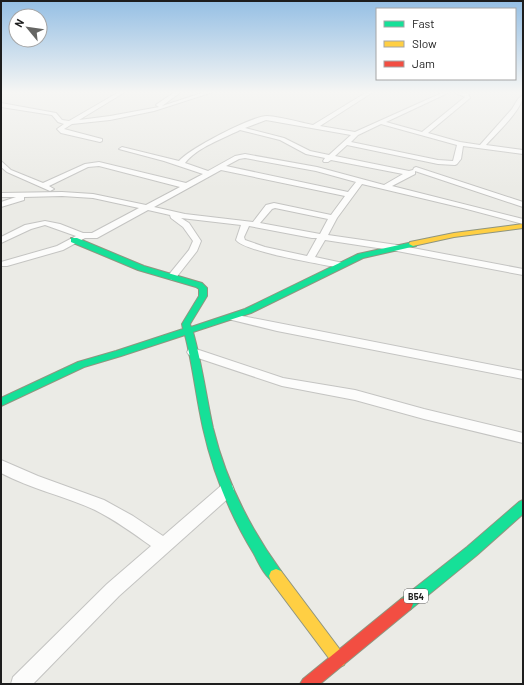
<svg xmlns="http://www.w3.org/2000/svg" width="524" height="685" viewBox="0 0 524 685" font-family="Barlow,sans-serif">
<style>
.lines{fill:none;stroke-linecap:round;stroke-linejoin:round}
.street-casing{stroke:#c4c4c2;stroke-width:2}
.fast-casing{stroke:#8f957f;stroke-width:2}
.slow-casing{stroke:#8f957f;stroke-width:2}
.jam-casing{stroke:#8f957f;stroke-width:2}
.street{fill:#fcfcfb;fill-rule:evenodd}
.fast{fill:#16e098;fill-rule:evenodd}
.slow{fill:#ffcf43;fill-rule:evenodd}
.jam{fill:#f24e42;fill-rule:evenodd}
.labels{text-anchor:middle;dominant-baseline:central;stroke-width:4;stroke-linejoin:round;paint-order:stroke}
.shield{fill:#fff;stroke:#616161;stroke-width:1}
.shield-label{font-size:9px;font-weight:bold;fill:#1d1d1d}
</style>
<rect width="100%" height="100%" fill="#ebebe6"/>
<g class="lines">
<g class="street-casing">
<g id="street">
<path d="M119 92H125L79 120 110 116 159 107 156 105 157 104 175 92H181L162 106 205 92H213L154 111 110 120 72 124 64 129 102 139V141L100 142 61 133 57 129 64 124 58 122 52 115 1 107V103L56 113 62 120 69 121Z"/>
<path d="M367 92H373L320 126 355 132 444 92H450L386 122 422 132 465 97 454 92 468 93 470 98 428 133 460 142 480 145 512 109 518 99 523 95C523 109 496 134 486 145L523 150V154L463 146 461 159 457 164 455 165 438 164 347 145 335 156 409 171 413 170 414 168 416 167 523 202V207L415 171V174L392 186 523 219V224L463 208 362 184 337 218 328 235 397 245 523 269V275L397 251 325 240 315 257 343 263 345 265 340 268C321 264 245 252 236 240L241 225 181 218 189 223 201 241 197 251 175 279 172 280 167 277 189 250 193 241 183 227 171 218 170 215 148 210 97 238H85L63 250 7 266H1V262L57 246 76 236 45 225 31 229 1 243V237L25 225 45 221 60 224 83 233H92L139 208 93 198 62 196 24 197V200L1 207V202L16 197H1V193L62 192 93 194 146 205 180 187 99 166 88 167 49 186 54 189 50 191 7 172 1 167V161L11 170 43 183 85 164 99 162 186 183 203 174 164 161 119 149 122 147 179 161C189 149 252 116 267 116 282 117 298 122 313 125ZM266 120 351 135 329 155 310 151 284 138 245 128ZM381 124 457 145 453 161 438 160 351 142 358 135ZM240 130 280 140 306 154 325 158 323 161 324 162H328L331 160 403 174 384 185 317 167 245 154 235 156 208 171 185 163C198 147 222 139 240 130ZM245 158 316 171 356 182 348 192 226 166 239 159ZM221 170 345 196 331 215 274 203 266 205 253 222 185 214 154 207ZM275 208 328 219 320 234 260 223 272 209ZM249 226 312 238H317L307 256 265 247 245 240 244 237Z"/>
<path d="M232 314 523 371V379L277 331 228 319 227 317Z"/>
<path d="M193 348 283 378 355 390 424 409 523 433V443L424 419 355 400 282 386 189 355 187 352 189 349Z"/>
<path d="M1 460 38 476 104 500 133 516 163 536 222 485 227 484 232 485 234 490 232 495 119 596 33 684H11L13 677 107 584 151 546C133 533 115 520 95 510 64 496 31 489 1 473Z"/>
</g>
</g>
<g class="fast-casing">
<g id="fast">
<path d="M71 238H77L144 266 202 283 207 288V296L190 324 191 327 245 309 358 254 413 242 417 244 416 246 363 258 251 313 193 332C202 364 206 396 213 428 226 481 249 527 281 571L283 576 281 581 276 583C266 579 259 564 254 554 230 515 213 473 203 428 196 397 193 366 185 335L121 356 84 367 1 406V398L78 362 116 351 183 329 182 324 199 296V289L196 287 138 270 71 242Z"/>
<path d="M523 500V514L477 555 411 609 406 611 401 609 399 604 401 599 467 547 519 502Z"/>
</g>
</g>
<g class="slow-casing">
<g id="slow">
<path d="M523 224V228L454 237 413 246 409 244 410 242 454 233Z"/>
<path d="M276 569 281 571 344 655 346 660 344 665 339 667 334 665 271 581 269 576 271 571Z"/>
</g>
</g>
<g class="jam-casing">
<path id="jam" d="M406 597 411 599 413 604 411 609 320 684H300L303 679 401 599Z"/>
</g>
<use href="#street" class="street"/>
<use href="#fast" class="fast"/>
<use href="#slow" class="slow"/>
<use href="#jam" class="jam"/>
</g>
<linearGradient id="sky" x2="0" y2="1"><stop stop-color="#95bfe4"/><stop offset="0.49" stop-color="#f6f6f4"/><stop offset="1" stop-color="#f6f6f4" stop-opacity="0"/></linearGradient>
<rect width="524" height="188" fill="url(#sky)"/>
<g class="labels">
<rect class="shield" x="404" y="589" width="24" height="14" rx="3"/>
<g class="shield-label">
<text x="416" y="596">B54</text>
</g>
</g>
<rect width="524" height="685" fill="none" stroke="#1d1d1d" stroke-width="4"/>
<rect x="376" y="8" width="140" height="72" fill="#ffffff" stroke="#a5a5a5"/>
<rect x="384" y="21" width="20" height="6" fill="#16e098" stroke="#a5a5a5"/>
<text x="412" y="28" font-size="12" fill="#1d1d1d">Fast</text>
<rect x="384" y="41" width="20" height="6" fill="#ffcf43" stroke="#a5a5a5"/>
<text x="412" y="48" font-size="12" fill="#1d1d1d">Slow</text>
<rect x="384" y="61" width="20" height="6" fill="#f24e42" stroke="#a5a5a5"/>
<text x="412" y="68" font-size="12" fill="#1d1d1d">Jam</text>
<g transform="translate(28 28) rotate(299)"><circle r="19" fill="#ffffff" stroke="#a5a5a5"/>
<path d="M0-3L7 15L0 10L-7 15Z" fill="#656563"/>
<text y="-6" font-size="11" font-weight="bold" text-anchor="middle" fill="#1d1d1d">N</text>
</g>
</svg>
